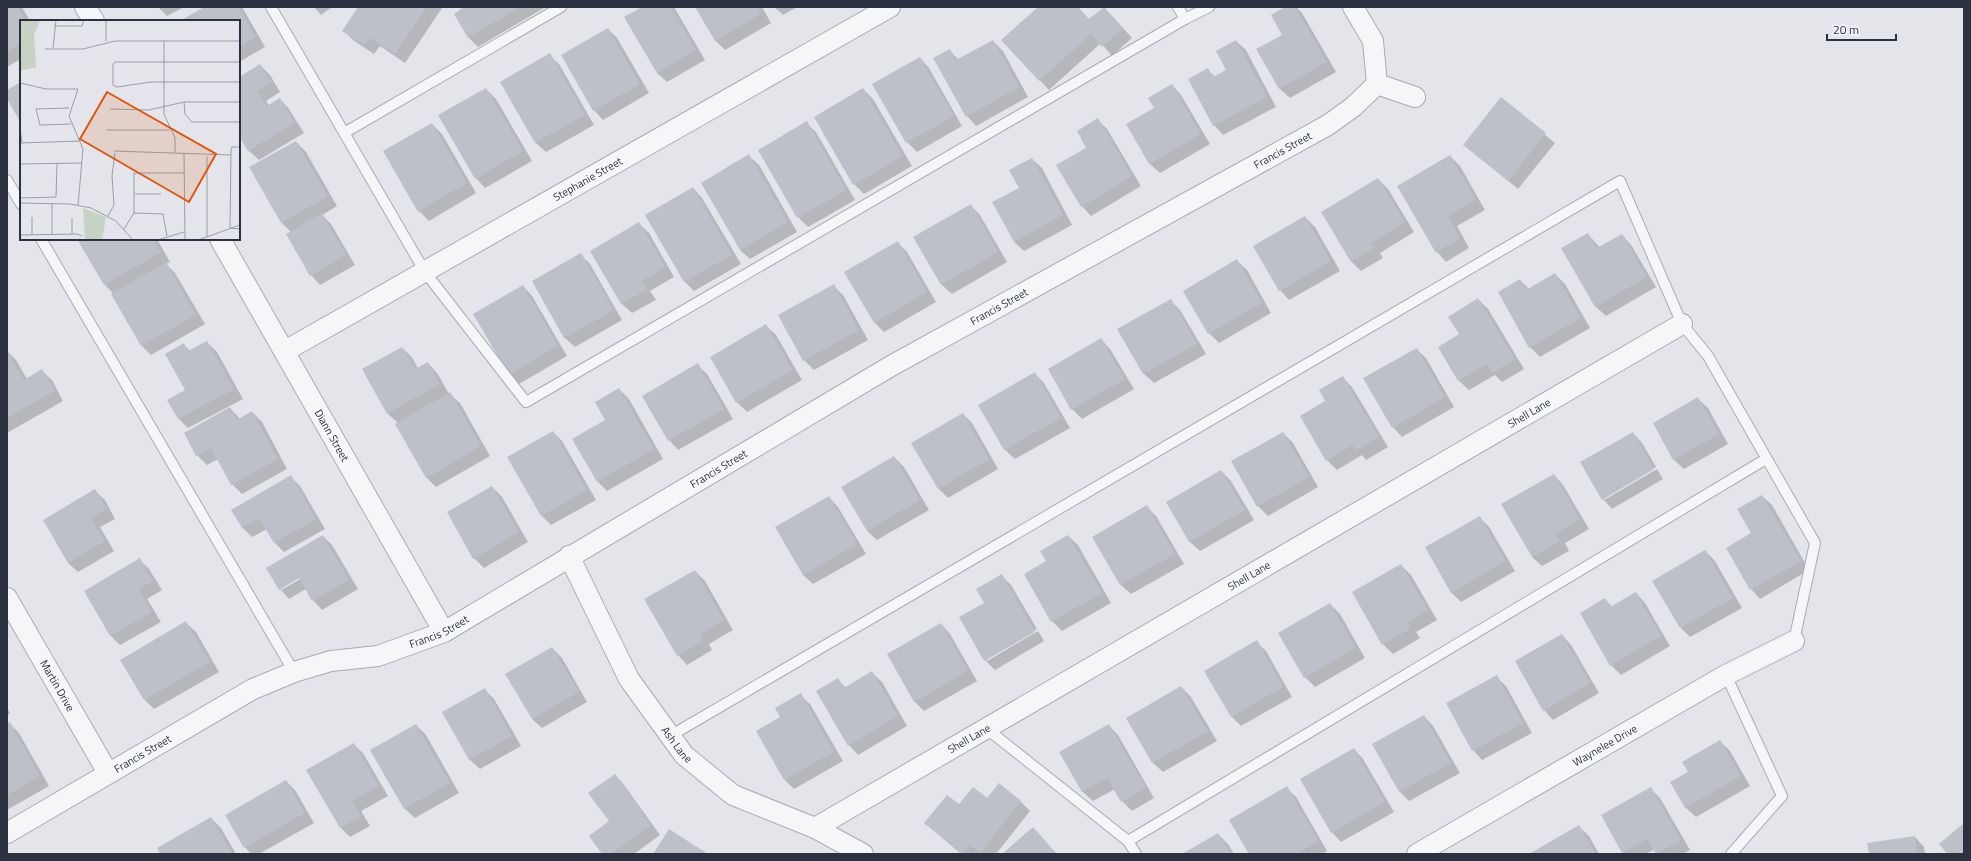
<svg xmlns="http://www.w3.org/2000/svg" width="1971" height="861" viewBox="0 0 1971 861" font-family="'Titillium Web',sans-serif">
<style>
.shadow{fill:#0003;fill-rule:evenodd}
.building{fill:#bdc0c9}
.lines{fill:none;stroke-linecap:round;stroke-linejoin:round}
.service-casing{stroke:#a8abb4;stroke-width:12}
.minor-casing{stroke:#a8abb4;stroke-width:22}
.service{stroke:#f5f6f8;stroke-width:10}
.minor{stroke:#f5f6f8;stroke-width:20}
.labels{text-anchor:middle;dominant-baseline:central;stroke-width:3.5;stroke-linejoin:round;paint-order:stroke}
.street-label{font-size:11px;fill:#2c3141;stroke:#f2f4f7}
.inset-road{fill:none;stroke:#9a9da6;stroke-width:1}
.view{fill:#df570f;fill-opacity:0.15;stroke:#df570f;stroke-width:2}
.inset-edge{fill:none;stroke:#2c3141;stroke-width:2}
</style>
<rect width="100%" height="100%" fill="#e3e5ea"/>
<g class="shadow">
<path d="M7 7H22L30 21H21V59L7 67Z"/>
<path d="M158 7H184L167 16Z"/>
<path d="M206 7H242L265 47 239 62V21H182Z"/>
<path d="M314 7H332L321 15Z"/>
<path d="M359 7H441L442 8 405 63 380 46 374 54 353 40 344 31Z"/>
<path d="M465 7H544V8L478 47 468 37Z"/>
<path d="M644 7H674L705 60 667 82 657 73Z"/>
<path d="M696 7H762L771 23 725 50 715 40Z"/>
<path d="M774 7H797L783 15Z"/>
<path d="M1039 7H1077L1089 20 1113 17 1132 38 1112 56 1101 43 1049 90 1003 40Z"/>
<path d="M1287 7H1296L1302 13 1336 72 1290 98 1280 89 1258 50 1284 35Z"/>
<path d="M608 29 617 38 649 93 603 120 594 110Z"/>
<path d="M993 41 1003 51 1028 97 976 126 967 116 950 51 959 60Z"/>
<path d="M1236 41 1246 50 1276 107 1223 135 1214 125 1208 70 1215 77 1227 70Z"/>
<path d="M549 55 559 64 594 125 546 152 536 143 501 82Z"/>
<path d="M920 58 929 68 962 126 917 152 907 142Z"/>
<path d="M260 65 270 75 280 92 266 101 269 106 280 99 289 109 304 133 259 160 249 151 239 134V78Z"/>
<path d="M1172 85 1181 95 1210 144 1160 173 1150 164 1127 124 1155 108Z"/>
<path d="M486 89 496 99 532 161 485 188 476 178Z"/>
<path d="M863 89 873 99 912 166 864 194 854 184 816 117Z"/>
<path d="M1501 99 1555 143 1518 189 1465 145Z"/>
<path d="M1098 120 1107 129 1141 186 1091 216 1082 206 1088 148Z"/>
<path d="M806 123 816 132 855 200 808 227 798 217Z"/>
<path d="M432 124 442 134 476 193 429 221 419 211Z"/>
<path d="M296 142 306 152 337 206 322 215 331 224 355 265 320 285 311 275 291 232 282 223Z"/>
<path d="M749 156 759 165 797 232 750 259 740 250Z"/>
<path d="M1450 156 1460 166 1485 210 1457 226 1469 248 1446 262 1437 252Z"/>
<path d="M1032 159 1042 168 1072 225 1024 251 1014 242Z"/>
<path d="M1378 179 1388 189 1414 232 1380 253 1383 258 1361 271 1351 261Z"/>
<path d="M693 188 702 198 741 264 694 291 685 282 646 215Z"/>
<path d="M971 206 980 215 1007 262 952 294 942 285 915 238Z"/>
<path d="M1305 217 1315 227 1340 271 1289 300 1280 290Z"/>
<path d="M639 224 649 233 674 277 650 291 656 300 632 313 622 304 592 251Z"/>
<path d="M1588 234 1600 248 1622 235 1631 245 1656 287 1606 316 1596 307 1563 248Z"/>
<path d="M78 239H157L170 262 166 264 175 273 205 324 151 355 142 346 112 294 113 293 104 284Z"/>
<path d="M898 243 907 252 936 302 884 332 874 322Z"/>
<path d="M580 254 590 264 622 320 575 347 565 338 533 282Z"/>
<path d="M1237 261 1247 270 1271 313 1219 343 1209 333Z"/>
<path d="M1555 274 1565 284 1590 328 1540 357 1530 347 1520 280 1529 289Z"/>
<path d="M523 286 532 296 567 356 519 384 510 374Z"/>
<path d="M833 286 843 295 868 340 814 370 804 360 779 315Z"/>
<path d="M1478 299 1488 309 1524 369 1502 382 1495 375 1469 390 1459 381 1439 347 1460 334Z"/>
<path d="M1170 300 1180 310 1206 354 1154 383 1144 374 1119 330Z"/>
<path d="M766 326 776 335 802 380 747 412 737 402Z"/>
<path d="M1101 339 1110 349 1134 389 1082 419 1072 409Z"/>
<path d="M207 342 217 352 243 399 188 428 179 419 169 400 186 391 184 345 190 351Z"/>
<path d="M402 348 412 357 418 369 428 363 437 373 449 394 460 403 490 456 436 487 427 478 398 423 388 414 363 369Z"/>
<path d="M1416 349 1426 358 1454 407 1402 437 1393 427Z"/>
<path d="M7 351 16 360 27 379 42 371 52 380 63 401 7 433Z"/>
<path d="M697 365 707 374 733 419 678 450 669 440Z"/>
<path d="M1035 374 1044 383 1070 428 1015 459 1005 450 979 405Z"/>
<path d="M1342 377 1352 387 1388 447 1366 460 1362 455 1337 470 1327 460V401Z"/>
<path d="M619 389 629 399 663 459 607 491 597 481Z"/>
<path d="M1698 399 1708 408 1728 444 1684 469 1674 460 1654 424Z"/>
<path d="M230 408 240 419 252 412 262 422 287 469 242 494 232 484 218 459 207 465 197 455Z"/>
<path d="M963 414 972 423 998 469 948 498 938 488Z"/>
<path d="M553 432 562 441 596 500 551 525 542 516 508 458Z"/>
<path d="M1283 433 1293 443 1318 487 1268 516 1258 506 1233 462Z"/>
<path d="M1633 433 1642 443 1656 467 1604 497V500L1657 469 1663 479 1612 509 1603 499Z"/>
<path d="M894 457 904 467 929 510 877 540 867 531Z"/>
<path d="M1221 471 1231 481 1254 520 1200 551 1190 542 1167 502Z"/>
<path d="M1554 475 1563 485 1589 529 1565 543 1569 551 1542 566 1532 557Z"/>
<path d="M291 477 300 486 325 529 284 552 274 542 267 529 252 537 243 528 233 510Z"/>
<path d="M492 487 502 497 528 542 484 568 474 558Z"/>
<path d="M95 491 105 500 115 519 100 527 114 551 78 572 68 563Z"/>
<path d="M1762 496 1772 505 1809 570 1760 599 1751 589 1752 534Z"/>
<path d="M829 497 838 507 866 554 813 584 803 575Z"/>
<path d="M1146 506 1156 516 1184 564 1131 594 1121 585 1094 537Z"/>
<path d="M1479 517 1489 527 1515 571 1461 602 1452 593 1426 548Z"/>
<path d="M323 536 332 545 358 589 322 610 313 600 306 589 289 599 280 589 267 568ZM303 575 304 577 281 590V588Z"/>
<path d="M1068 536 1078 545 1111 603 1062 631 1052 621 1025 575 1048 562Z"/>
<path d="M1705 551 1715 561 1742 608 1690 637 1681 628 1654 581Z"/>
<path d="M140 560 149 569 162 590 147 599 161 622 120 645 111 636 85 591Z"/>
<path d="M1401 565 1411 575 1437 620 1416 632 1420 638 1393 654 1383 644Z"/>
<path d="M695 571 705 581 733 630 709 644 712 650 687 665 678 655Z"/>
<path d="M1001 575 1011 585 1037 629 987 658V661L1038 631 1044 641 995 670 985 660 986 603Z"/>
<path d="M1636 593 1645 603 1670 646 1621 675 1611 665 1605 599 1612 607Z"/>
<path d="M1330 604 1340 614 1365 658 1315 687 1305 677Z"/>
<path d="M186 623 196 632 219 672 154 709 144 699Z"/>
<path d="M941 624 950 634 977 681 924 711 915 702 888 655Z"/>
<path d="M1562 635 1571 645 1599 693 1553 720 1544 710Z"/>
<path d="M1256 642 1266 651 1292 697 1241 726 1232 717Z"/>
<path d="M552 648 562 658 587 702 542 728 532 719Z"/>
<path d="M872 673 882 682 907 726 858 755 849 745 838 680 846 688Z"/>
<path d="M1496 677 1506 686 1532 733 1482 760 1473 750Z"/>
<path d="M1181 687 1191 697 1217 741 1163 772 1153 763 1127 718Z"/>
<path d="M484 689 494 699 521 746 480 769 470 760 443 713Z"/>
<path d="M800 695 810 704 843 761 794 789 785 780 757 731 781 717Z"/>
<path d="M7 708 10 713 7 715Z"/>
<path d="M1424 716 1433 726 1460 773 1409 801 1400 792 1373 745Z"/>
<path d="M10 724 19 733 49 786 7 810V725Z"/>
<path d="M416 725 426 735 459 793 415 818 405 809 371 751Z"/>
<path d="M1108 725 1118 735 1154 798 1132 811 1122 801 1115 789 1093 801 1083 792 1061 753Z"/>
<path d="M1720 741 1730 751 1750 786 1696 817 1686 808 1672 782 1689 772Z"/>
<path d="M353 744 363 753 388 796 361 811 370 826 350 837 341 828 308 770Z"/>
<path d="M1354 749 1363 759 1394 812 1341 842 1332 832Z"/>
<path d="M615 775 624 785 660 835 634 854H603L610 822Z"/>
<path d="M286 781 295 790 314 823 259 854H251L245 847Z"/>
<path d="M1287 788 1296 797 1327 851 1322 854H1250Z"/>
<path d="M1650 788 1660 798 1690 850 1683 854H1657L1655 849 1646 854H1624L1623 852Z"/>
<path d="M987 800 1020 801 1030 811 996 854H961L925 823 959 806Z"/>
<path d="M211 818 221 828 236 854H161Z"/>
<path d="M1579 827 1589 836 1599 854H1531Z"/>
<path d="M1218 834 1228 844 1234 854H1184Z"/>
<path d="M1915 837 1924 847 1925 854H1870Z"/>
</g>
<g class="building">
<path d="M7 7H18L26 21H21V44L7 52Z"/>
<path d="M204 7H239L256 37 239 47V21H180Z"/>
<path d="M358 7H427L395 54 370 38 364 45 342 31Z"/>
<path d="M464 7H520L468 38 454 14Z"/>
<path d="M642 7H671L696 50 657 73 624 17Z"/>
<path d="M695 7H758L762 13 715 41Z"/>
<path d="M1038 7H1078L1089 19 1104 7 1123 28 1102 47 1091 34 1039 81 1001 40Z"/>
<path d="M1285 7H1295L1327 62 1279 89 1256 49 1282 35 1271 15Z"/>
<path d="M608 28 640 84 593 111 561 55Z"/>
<path d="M993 40 1019 87 966 117 933 58 950 49 956 60Z"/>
<path d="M1236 40 1267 97 1213 126 1188 79 1208 68 1213 77 1226 70 1216 51Z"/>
<path d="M550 53 585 115 535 143 500 82Z"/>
<path d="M920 57 954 116 906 143 872 84Z"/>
<path d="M260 64 271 82 257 91 267 106 280 98 295 123 248 151 239 136V77Z"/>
<path d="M21 82V123L7 99V90Z"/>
<path d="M1172 84 1201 134 1149 164 1126 124 1154 108 1148 98Z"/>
<path d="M486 88 523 151 475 179 438 115Z"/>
<path d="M863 88 903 156 853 185 814 117Z"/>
<path d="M1501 97 1546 133 1508 181 1463 145Z"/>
<path d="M1098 118 1132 176 1081 207 1056 165 1086 148 1077 131Z"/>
<path d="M807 121 846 190 797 218 758 150Z"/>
<path d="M432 123 467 183 418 212 383 151Z"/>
<path d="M296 141 328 196 281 223 249 167Z"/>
<path d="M749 154 788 222 740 250 701 183Z"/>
<path d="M1450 155 1476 200 1448 216 1460 238 1436 253 1397 186Z"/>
<path d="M1032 158 1063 215 1014 242 992 202 1019 188 1009 170Z"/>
<path d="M1378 178 1405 222 1371 243 1374 248 1351 262 1321 212Z"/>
<path d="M693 187 732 255 684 282 645 215Z"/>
<path d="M971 204 998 252 941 285 913 237Z"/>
<path d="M322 213 346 255 310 276 286 234Z"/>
<path d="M1305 216 1331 261 1279 291 1253 246Z"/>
<path d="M639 222 665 267 642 281 647 290 621 304 590 251Z"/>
<path d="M1588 233 1597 248 1622 234 1647 277 1595 307 1561 248Z"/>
<path d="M77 239H153L161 252 104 285Z"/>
<path d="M898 241 927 292 874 323 844 272Z"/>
<path d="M581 253 614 310 564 338 532 281Z"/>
<path d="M1237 259 1262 303 1208 334 1183 291Z"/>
<path d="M166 262 196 315 141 346 111 294Z"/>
<path d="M1555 273 1581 318 1529 348 1498 292 1520 279 1526 290Z"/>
<path d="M834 284 859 330 803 361 778 315Z"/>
<path d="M523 285 558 346 509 375 473 314Z"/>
<path d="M1478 298 1515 359 1492 373 1487 364 1458 381 1438 347 1459 334 1448 317Z"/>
<path d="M1171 299 1197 344 1143 374 1117 329Z"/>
<path d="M766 324 793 370 736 403 710 357Z"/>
<path d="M1101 338 1125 379 1071 410 1048 369Z"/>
<path d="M207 341 234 389 178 419 167 400 185 390 165 354 184 343 188 351Z"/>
<path d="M402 347 415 369 428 362 440 384 387 414 362 369Z"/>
<path d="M1417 348 1445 397 1392 428 1363 378Z"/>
<path d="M7 351 24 380 42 369 55 391 7 418Z"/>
<path d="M698 363 724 409 668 441 642 396Z"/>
<path d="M1035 372 1061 418 1004 450 978 405Z"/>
<path d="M1343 376 1379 437 1356 451 1353 445 1326 461 1300 416 1325 401 1319 390Z"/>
<path d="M619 388 654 449 597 482 572 439 605 420 595 402Z"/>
<path d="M450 392 481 446 426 478 395 424Z"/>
<path d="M1698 397 1719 434 1673 460 1653 423Z"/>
<path d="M230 407 237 420 252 411 278 459 231 485 211 448 196 456 184 433Z"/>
<path d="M963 413 989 459 938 489 911 443Z"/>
<path d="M553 431 587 490 541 516 507 457Z"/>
<path d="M1283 432 1309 477 1257 507 1231 461Z"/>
<path d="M1633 432 1654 469 1602 500 1580 462Z"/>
<path d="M894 456 920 500 867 531 841 487Z"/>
<path d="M1221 470 1245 510 1189 542 1166 502Z"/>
<path d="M1554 474 1580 519 1556 533 1560 541 1532 557 1501 504Z"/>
<path d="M291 475 316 519 274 543 259 518 242 528 231 510Z"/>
<path d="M492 486 519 532 473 559 447 512Z"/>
<path d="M95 489 107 509 91 518 105 541 68 563 43 520Z"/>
<path d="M1762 495 1801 561 1750 590 1726 548 1751 533 1737 509Z"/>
<path d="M829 496 857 544 803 575 775 527Z"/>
<path d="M1147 505 1175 554 1120 585 1092 537Z"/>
<path d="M1480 516 1506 561 1451 593 1425 547Z"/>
<path d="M323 535 349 580 312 601 299 578 279 590 266 568Z"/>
<path d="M1068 535 1102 593 1051 622 1024 574 1046 561 1040 551Z"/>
<path d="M1705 550 1733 598 1680 628 1652 581Z"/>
<path d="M140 558 153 581 139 589 152 612 110 636 84 591Z"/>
<path d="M1401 564 1428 610 1408 622 1411 628 1382 645 1352 592Z"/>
<path d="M695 570 724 620 700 635 703 641 677 656 644 599Z"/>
<path d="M1002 574 1035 632 984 661 959 617 984 603 976 589Z"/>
<path d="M1636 592 1661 636 1610 666 1580 613 1605 598 1610 607Z"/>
<path d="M1330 603 1356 648 1304 678 1278 633Z"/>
<path d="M186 621 210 662 144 700 120 660Z"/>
<path d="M941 623 968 671 914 702 887 654Z"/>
<path d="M1562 634 1590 683 1543 711 1515 661Z"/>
<path d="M1257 640 1283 687 1231 717 1204 671Z"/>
<path d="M552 647 579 692 532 719 505 674Z"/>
<path d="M872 671 898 716 848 746 816 691 838 678 844 688Z"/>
<path d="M1497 675 1523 723 1472 751 1446 703Z"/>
<path d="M1181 686 1208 731 1152 763 1126 718Z"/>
<path d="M485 688 512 736 469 760 442 712Z"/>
<path d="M801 693 834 752 784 780 756 731 780 717 775 708Z"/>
<path d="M1424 715 1451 763 1399 792 1372 744Z"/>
<path d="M10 722 40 776 7 795V724Z"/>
<path d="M416 724 450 783 404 809 370 750Z"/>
<path d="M1109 724 1146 788 1121 802 1107 778 1082 792 1059 752Z"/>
<path d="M1720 740 1741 776 1685 808 1670 782 1688 772 1682 762Z"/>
<path d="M354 743 379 786 352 801 361 816 340 828 306 770Z"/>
<path d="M1354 748 1385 802 1331 833 1300 779Z"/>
<path d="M615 774 651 825 611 854H602L589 836 609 821 588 793Z"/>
<path d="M286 780 305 813 244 848 225 815Z"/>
<path d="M999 783 1021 801 980 853 970 845 962 854 924 823 947 795 959 804 973 787 987 798Z"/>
<path d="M1287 786 1319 841 1296 854H1249L1229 820Z"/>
<path d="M1651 787 1681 840 1656 854 1647 839 1622 853 1601 815Z"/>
<path d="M211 817 233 854H160L157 848Z"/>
<path d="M1964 823V854H1947L1939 844Z"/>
<path d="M1579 825 1596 854H1529Z"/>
<path d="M1033 827 1057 854H1002Z"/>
<path d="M669 829 708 854H653Z"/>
<path d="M1218 833 1231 854H1182Z"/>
<path d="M1915 836 1917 854H1869L1867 843Z"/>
</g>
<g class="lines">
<g class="service-casing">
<g id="service">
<path d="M271 7 425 272 526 402 1185 19 1178 7"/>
<path d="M1185 19 1209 7"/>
<path d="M344 133 561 7"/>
<path d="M7 180 21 204"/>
<path d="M41 239 294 672"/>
<path d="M1726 675 1782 796 1731 854"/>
<path d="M987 729 1128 841 1136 854"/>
<path d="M670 736 1620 181 1682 324 1708 356 1815 543 1794 641"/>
<path d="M1128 841 1766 459"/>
</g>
</g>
<g class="minor-casing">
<g id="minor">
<path d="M85 7 94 21"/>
<path d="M1353 7 1373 41 1377 84"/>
<path id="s1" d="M220 239 444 632"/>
<path id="s2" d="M285 351 890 7"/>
<path id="s3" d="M569 556 629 679 684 755 733 795 815 828 863 854"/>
<path id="s4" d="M7 598 108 773"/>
<path id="s5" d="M815 828 1682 324"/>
<path id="s6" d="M7 833 253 689 294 672 331 661 378 656 444 632 891 366 1328 125 1353 107 1377 84 1415 97"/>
<path id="s7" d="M1417 854 1726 675 1794 641"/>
</g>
</g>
<use href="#service" class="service"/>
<use href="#minor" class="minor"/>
</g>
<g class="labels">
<g class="street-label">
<text stroke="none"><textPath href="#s6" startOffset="1453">Francis Street</textPath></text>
<text stroke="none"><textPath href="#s2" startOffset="348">Stephanie Street</textPath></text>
<text stroke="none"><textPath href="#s6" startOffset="1129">Francis Street</textPath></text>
<text stroke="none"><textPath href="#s5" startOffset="826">Shell Lane</textPath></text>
<text stroke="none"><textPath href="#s1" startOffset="226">Diann Street</textPath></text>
<text stroke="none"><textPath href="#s6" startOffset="805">Francis Street</textPath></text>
<text stroke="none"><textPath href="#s5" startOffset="502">Shell Lane</textPath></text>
<text stroke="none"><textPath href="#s6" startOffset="481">Francis Street</textPath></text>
<text stroke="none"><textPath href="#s4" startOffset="101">Martin Drive</textPath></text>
<text stroke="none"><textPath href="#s5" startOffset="178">Shell Lane</textPath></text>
<text stroke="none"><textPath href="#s3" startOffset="218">Ash Lane</textPath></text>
<text stroke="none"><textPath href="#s7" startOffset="217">Waynelee Drive</textPath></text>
<text stroke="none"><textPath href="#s6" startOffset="157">Francis Street</textPath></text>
</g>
</g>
<g transform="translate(20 20)">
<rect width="220" height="220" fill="#e3e5ea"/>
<path d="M0 0H20L14 15 16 47 0 51ZM63 188 86 197 82 220H65Z" fill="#c6d3c4"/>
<path class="inset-road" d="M86 0V21M34 6H62L64 0M144 21V94L155 118V133M33 28 36 0M25 29H63L95 21H220M220 42H95L93 44V65L97 67 131 62H220M0 63 26 69H58L49 96 63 129 58 185M164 82 165 94 172 102H220M49 88 16 89 20 105 51 104M90 89 129 90 164 82H220M0 108 2 123M86 110H150M0 123 59 121M220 127H212L211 131 210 208 220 209M94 131 211 135M164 133 165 220M0 144 62 143M115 174H141M0 178 36 177 37 144M0 183 50 184 71 188 96 201 113 220M32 183V214M114 193 143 194 147 216M88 196 94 185 92 156 95 133M52 198V214M104 209 114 193V153H164M0 215 57 214 62 216M12 215V197M187 216V136M138 220 164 212M178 220 220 205"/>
<path class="view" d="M87 72 196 134 169 182 60 119Z"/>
<rect width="220" height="220" class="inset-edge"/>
</g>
<rect width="1971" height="861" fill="none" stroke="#2c3141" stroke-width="16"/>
<path d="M1827 34v6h69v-6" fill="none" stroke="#2c3141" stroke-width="2"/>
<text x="1833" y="34" font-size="12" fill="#2c3141" stroke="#f2f4f7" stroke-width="3" paint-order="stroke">20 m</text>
</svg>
